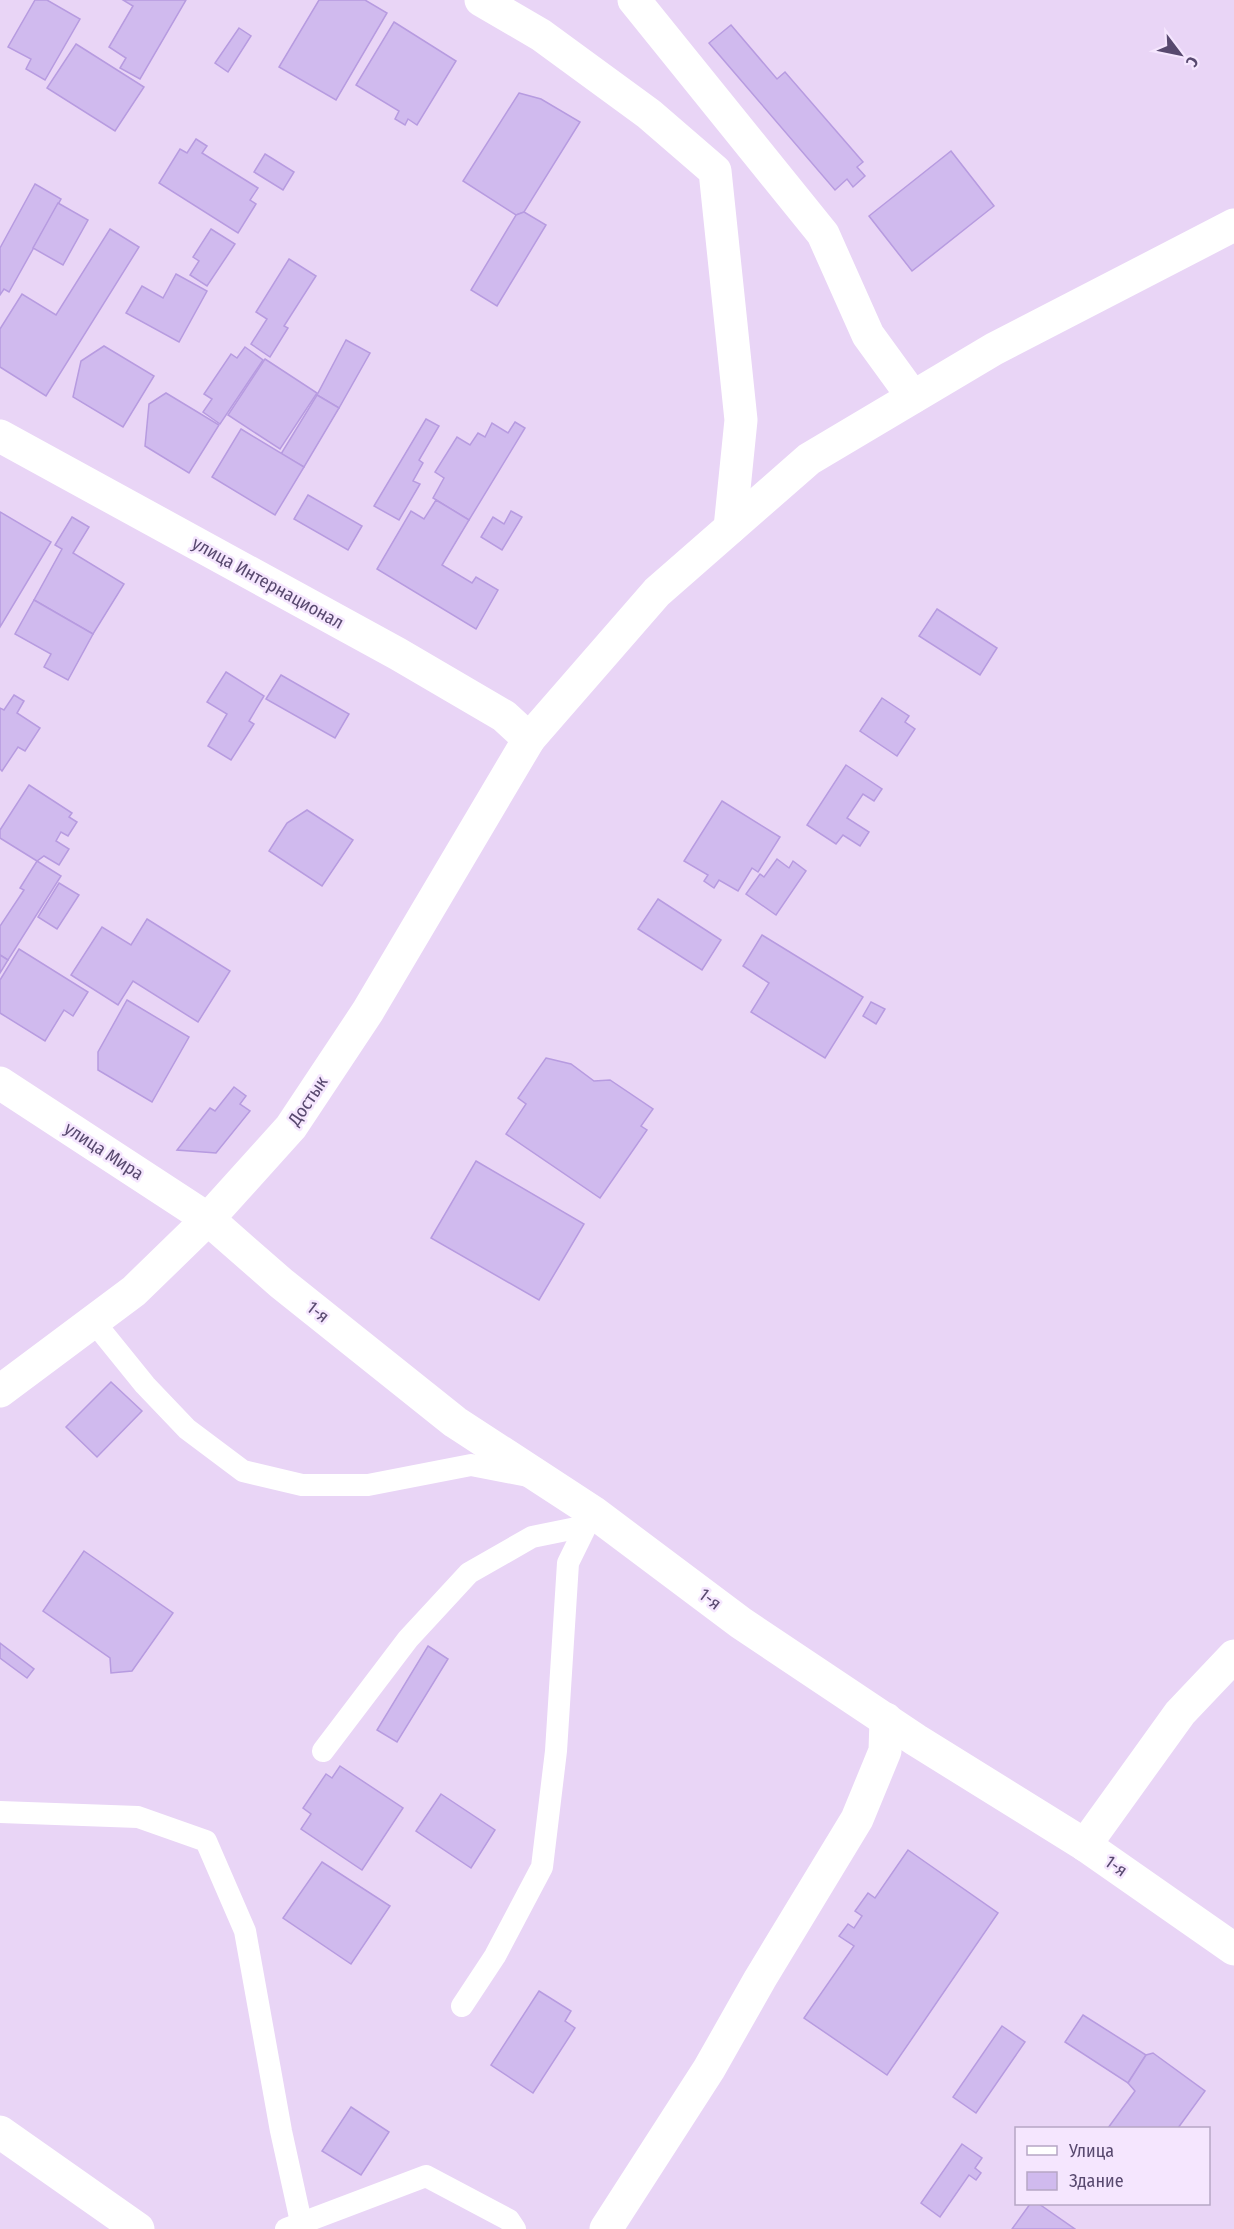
<svg xmlns="http://www.w3.org/2000/svg" width="1234" height="2229" viewBox="0 0 1234 2229" font-family="'Fira Sans Condensed',sans-serif">
<style>
.residential{fill:#e9d5f6;fill-rule:evenodd}
.building{fill:#d0baee;stroke:#b79be0;stroke-width:1.5}
.lines{fill:none;stroke-linecap:round;stroke-linejoin:round}
.service{stroke:#fff;stroke-width:22}
.minor{stroke:#fff;stroke-width:33}
.tertiary{stroke:#fff;stroke-width:33}
.labels{text-anchor:middle;dominant-baseline:central;stroke-width:5;stroke-linejoin:round;paint-order:stroke}
.street-label{font-size:18px;fill:#58496f;stroke:#f5e6fe}
</style>
<rect width="100%" height="100%" fill="#f1e0fa"/>
<path class="residential" d="M0 0H1234V2229H0ZM1016 2128H1208V2204H1016Z"/>
<g class="building">
<path d="M35 0H47L80 19 45 80 26 69 31 59 8 47Z"/>
<path d="M123 0H186L140 79 120 68 126 58 109 47 133 6Z"/>
<path d="M319 0H365L387 13 336 100 279 67Z"/>
<path d="M394 22 456 61 417 125 408 119 405 125 395 119 399 111 356 85Z"/>
<path d="M731 25 777 79 785 72 863 162 857 167 865 176 853 187 847 179 835 190 709 43Z"/>
<path d="M239 28 251 36 228 72 215 63Z"/>
<path d="M76 44 144 87 115 131 47 88Z"/>
<path d="M519 93 541 99 580 122 524 212 516 215 463 181Z"/>
<path d="M196 139 207 146 202 153 258 188 250 200 256 204 238 233 159 183 180 149 187 153Z"/>
<path d="M951 151 994 206 912 271 869 216Z"/>
<path d="M265 154 294 172 283 190 254 172Z"/>
<path d="M35 184 61 199 9 292 4 289 0 295V248Z"/>
<path d="M58 203 88 220 63 265 33 248Z"/>
<path d="M524 212 546 225 497 306 471 290 516 215Z"/>
<path d="M110 229 139 247 46 396 0 367V329L22 294 56 315Z"/>
<path d="M211 229 235 244 207 286 190 275 199 261 193 257Z"/>
<path d="M289 259 316 276 284 326 288 328 270 357 251 344 267 319 256 312Z"/>
<path d="M176 274 207 291 179 342 126 313 142 286 163 298Z"/>
<path d="M346 340 370 353 339 408 317 395Z"/>
<path d="M104 346 154 376 123 427 73 397 81 361Z"/>
<path d="M245 347 263 360 220 424 203 412 212 399 204 394 231 354 237 358Z"/>
<path d="M265 359 317 393 280 449 228 415Z"/>
<path d="M166 393 219 425 189 473 145 446 149 404Z"/>
<path d="M317 395 339 408 304 467 281 454Z"/>
<path d="M426 419 439 426 419 460 423 463 413 481 420 484 399 520 374 506Z"/>
<path d="M515 422 525 428 469 520 433 498 444 478 435 472 457 437 470 445 478 433 485 437 492 423 508 433Z"/>
<path d="M241 429 304 467 275 515 212 477Z"/>
<path d="M308 495 362 526 348 550 294 519Z"/>
<path d="M436 500 469 520 442 565 472 583 476 577 498 590 476 629 377 569 411 511 424 519Z"/>
<path d="M511 511 522 517 502 550 481 537 493 517 504 524Z"/>
<path d="M0 512 51 542 0 627Z"/>
<path d="M72 517 89 527 73 553 124 584 93 634 34 600 62 549 55 545Z"/>
<path d="M34 600 93 634 68 680 44 667 51 654 15 634Z"/>
<path d="M937 609 997 648 980 675 919 636Z"/>
<path d="M226 672 264 696 249 721 254 724 231 760 208 746 227 714 207 702Z"/>
<path d="M281 675 349 714 335 738 266 699Z"/>
<path d="M14 695 24 701 17 713 40 728 25 751 18 747 2 771 0 769V708L4 710Z"/>
<path d="M882 698 909 716 905 722 915 729 897 756 860 731Z"/>
<path d="M846 765 882 789 874 801 863 794 847 818 869 832 860 846 843 835 836 844 807 825Z"/>
<path d="M29 785 72 813 69 817 77 822 68 836 61 832 56 841 69 849 59 865 44 856 37 861 0 838V830Z"/>
<path d="M722 801 780 837 758 872 752 868 738 891 719 880 714 888 704 881 708 875 684 861Z"/>
<path d="M307 810 353 840 322 886 269 851 287 823Z"/>
<path d="M777 859 789 868 793 861 806 871 776 915 746 894 760 874 764 877Z"/>
<path d="M37 861 61 876 8 960 0 955V926L24 890 20 888Z"/>
<path d="M59 883 79 895 57 929 38 917Z"/>
<path d="M658 899 721 940 702 970 638 929Z"/>
<path d="M147 919 230 971 198 1022 133 981 118 1005 71 975 102 927 131 945Z"/>
<path d="M762 935 863 997 825 1058 751 1012 769 983 743 966Z"/>
<path d="M19 949 88 992 73 1016 64 1010 45 1041 0 1013V980Z"/>
<path d="M0 955 8 960 0 973Z"/>
<path d="M127 1000 189 1037 152 1102 98 1070V1052Z"/>
<path d="M871 1002 885 1009 876 1024 863 1016Z"/>
<path d="M546 1058 571 1064 594 1081 610 1080 653 1109 641 1126 647 1130 600 1198 506 1134 526 1104 518 1098Z"/>
<path d="M234 1087 246 1096 240 1104 250 1111 216 1153 177 1150 210 1108 215 1111Z"/>
<path d="M476 1161 584 1224 539 1300 431 1238Z"/>
<path d="M111 1382 142 1411 97 1457 66 1427Z"/>
<path d="M84 1551 173 1613 132 1671 111 1673 110 1658 43 1611Z"/>
<path d="M0 1643 34 1669 27 1678 0 1658Z"/>
<path d="M428 1646 448 1659 397 1742 377 1730Z"/>
<path d="M340 1766 403 1808 362 1870 301 1829 311 1814 303 1808 326 1774 332 1778Z"/>
<path d="M441 1794 495 1830 471 1868 416 1831Z"/>
<path d="M908 1850 998 1913 887 2075 804 2018 854 1946 839 1936 848 1924 854 1928 862 1916 855 1911 868 1893 875 1898Z"/>
<path d="M322 1862 390 1906 351 1964 283 1918Z"/>
<path d="M539 1991 571 2011 565 2021 575 2028 533 2093 491 2065Z"/>
<path d="M1083 2015 1146 2055 1128 2083 1065 2042Z"/>
<path d="M1002 2026 1025 2042 976 2113 953 2097Z"/>
<path d="M1153 2053 1205 2091 1178 2128H1108L1135 2091 1128 2083 1146 2055Z"/>
<path d="M351 2107 389 2132 361 2175 322 2151Z"/>
<path d="M962 2144 982 2158 975 2168 981 2173 976 2180 969 2175 940 2217 921 2203Z"/>
<path d="M1030 2204H1039L1075 2229H1012Z"/>
</g>
<g class="lines">
<g class="service">
<path d="M94 1322 145 1385 187 1429 243 1471 302 1485H368L471 1465 528 1476"/>
<path d="M323 1751 408 1639 469 1573 532 1537 586 1526"/>
<path d="M0 1812 138 1817 206 1841 245 1931 281 2131 301 2222"/>
<path d="M462 2006 495 1956 542 1867 556 1751 568 1563 593 1512"/>
<path d="M286 2229 426 2176 509 2220 515 2229"/>
</g>
<g class="minor">
<path d="M481 0 541 35 649 114 715 171 741 420 730 528"/>
<path d="M634 0 823 234 868 335 913 397"/>
<path d="M0 436 398 654 504 716 529 739"/>
<path d="M0 1083 208 1219 281 1283 455 1422 593 1512 741 1623 916 1740 1085 1845 1234 1949"/>
<path d="M1085 1845 1180 1713 1234 1656"/>
<path d="M0 2132 138 2229"/>
<path d="M606 2229 709 2069 760 1979 857 1819 885 1751 886 1719"/>
</g>
<path class="tertiary" d="M0 1391 134 1291 208 1219 291 1127 368 1011 529 739 657 592 809 459 994 349 1234 225"/>
</g>
<g class="labels">
<g class="street-label">
<text transform="translate(268 583) rotate(29)">улица Интернационал</text>
<text transform="translate(308 1101) rotate(-56)">Достык</text>
<text transform="translate(104 1151) rotate(33)">улица Мира</text>
<text transform="translate(318 1312) rotate(38)">1-я</text>
<text transform="translate(710 1599) rotate(37)">1-я</text>
<text transform="translate(1116 1866) rotate(35)">1-я</text>
</g>
</g>
<rect x="1015" y="2127" width="195" height="78" fill="#f5e6fe" stroke="#b6a7c5" stroke-width="1.5"/>
<rect x="1027" y="2146" width="30" height="9" fill="#ffffff" stroke="#b6a7c5" stroke-width="1.5"/>
<text x="1069" y="2157" font-size="18" fill="#58496f">Улица</text>
<rect x="1027" y="2172" width="30" height="18" fill="#d0baee" stroke="#b6a7c5" stroke-width="1.5"/>
<text x="1069" y="2187" font-size="18" fill="#58496f">Здание</text>
<g transform="translate(1180 54) rotate(122)" stroke="#f5e6fe" stroke-width="4.5" paint-order="stroke">
<path d="M0-4.5L10 22L0 15L-10 22Z" fill="#58496f"/>
<text y="-9" font-size="16" font-weight="bold" text-anchor="middle" fill="#58496f">С</text>
</g>
</svg>
